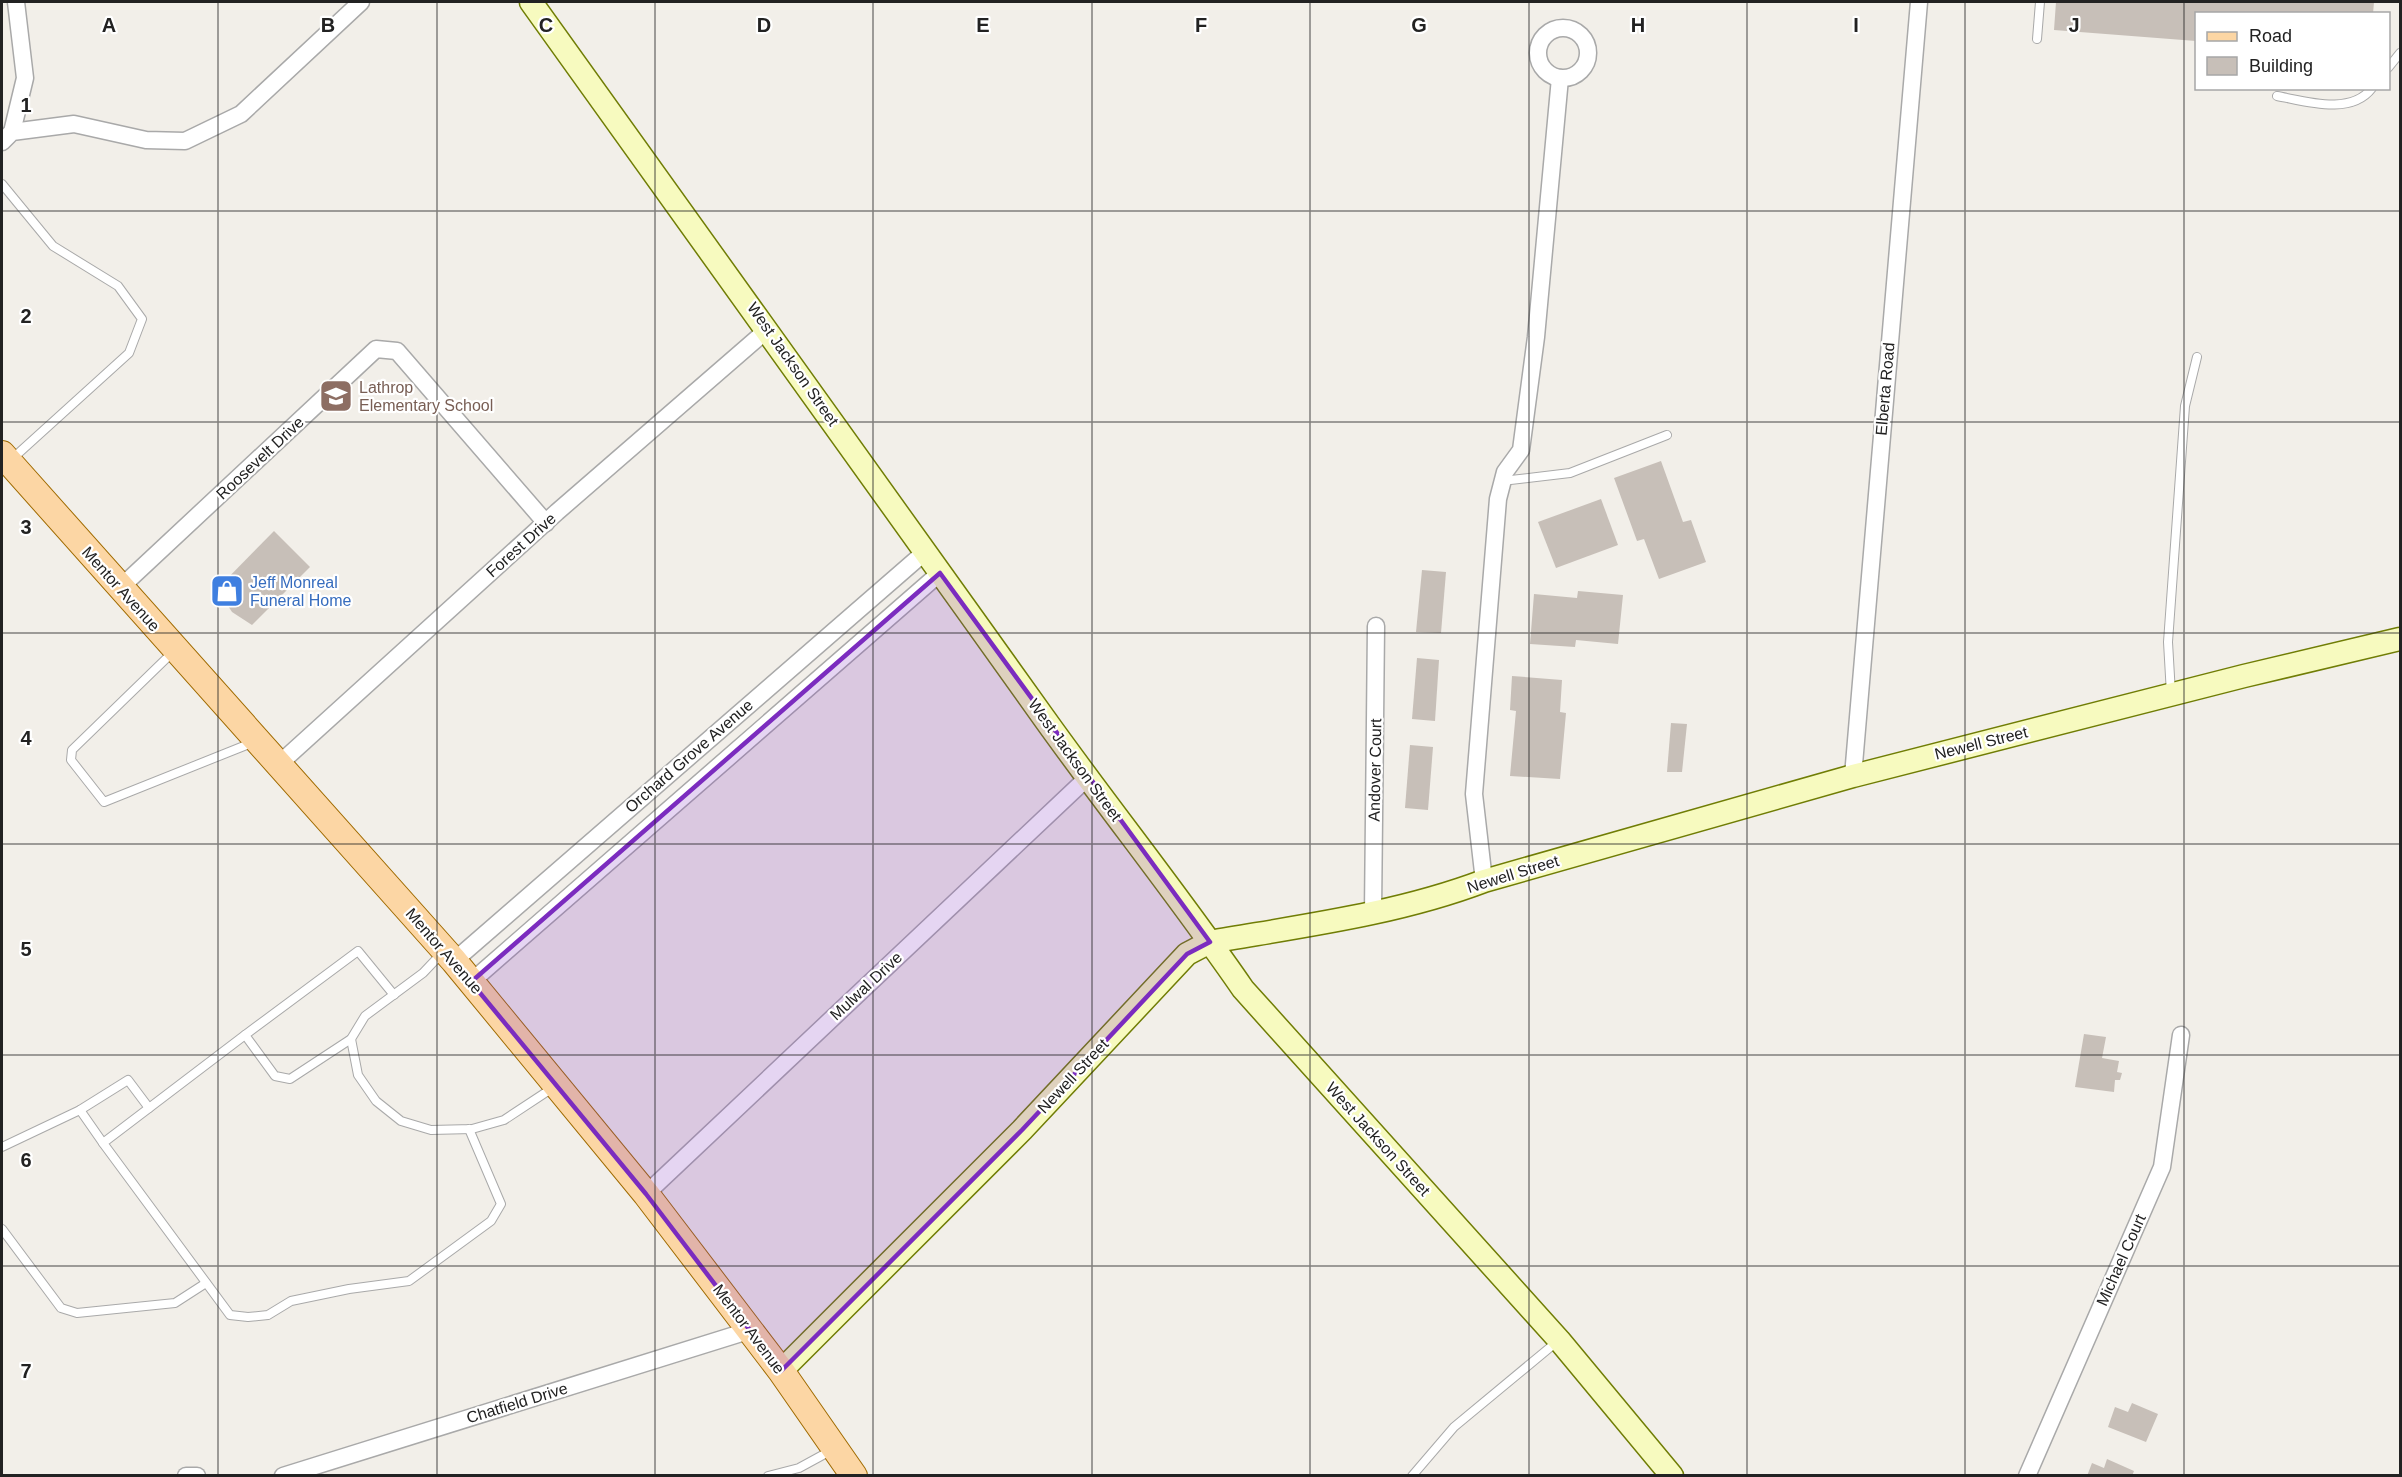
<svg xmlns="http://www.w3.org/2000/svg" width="2402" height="1477" viewBox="0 0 2402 1477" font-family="Arial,sans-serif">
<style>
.building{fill:#c7bfb8}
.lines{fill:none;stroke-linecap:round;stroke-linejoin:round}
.lane-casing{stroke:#a9a9a9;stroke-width:10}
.street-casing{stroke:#a9a9a9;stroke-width:19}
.secondary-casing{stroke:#707d05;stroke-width:25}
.primary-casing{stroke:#a06b00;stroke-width:28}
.lane{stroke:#fff;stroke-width:8}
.street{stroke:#fff;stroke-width:16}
.secondary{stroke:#f7fabf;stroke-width:22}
.primary{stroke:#fcd6a4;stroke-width:26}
.marked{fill:#7b2cbf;fill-opacity:0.2;stroke:#7b2cbf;stroke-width:4.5;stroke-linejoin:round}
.grid{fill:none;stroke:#222;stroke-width:1.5;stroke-opacity:0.55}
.labels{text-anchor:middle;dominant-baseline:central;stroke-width:4.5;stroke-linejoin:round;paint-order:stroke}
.street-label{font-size:16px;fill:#222;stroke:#fff}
.education-label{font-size:16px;fill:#785e54;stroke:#fff;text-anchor:start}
.shop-label{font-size:16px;fill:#366cbe;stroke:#fff;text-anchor:start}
.grid-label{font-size:20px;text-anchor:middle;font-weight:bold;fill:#222;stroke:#fff;stroke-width:4.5;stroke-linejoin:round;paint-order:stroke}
</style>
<rect width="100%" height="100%" fill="#f2efe9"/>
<g class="building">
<path d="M2056 2H2374L2373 14H2196V41L2054 30Z"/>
<path d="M1661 461 1683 522 1691 520 1706 562 1659 579 1644 539 1637 541 1614 478Z"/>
<path d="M1601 499 1618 545 1556 568 1538 522Z"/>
<path d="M274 531 310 567 252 625 232 612 217 589Z"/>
<path d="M1422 570 1446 572 1441 633 1416 632Z"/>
<path d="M1578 591 1623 595 1618 644 1576 640 1575 647 1530 644 1534 594 1577 598Z"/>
<path d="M1417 658 1439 660 1435 721 1412 719Z"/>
<path d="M1512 676 1562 680 1560 712 1566 713 1560 779 1510 776 1516 711 1510 710Z"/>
<path d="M1671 723 1687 724 1682 772H1667Z"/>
<path d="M1410 745 1433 747 1428 810 1405 808Z"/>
<path d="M2084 1034 2106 1037 2102 1058 2119 1061 2117 1072 2122 1073 2120 1080H2115L2114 1092 2075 1087Z"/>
<path d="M2132 1403 2158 1414 2146 1442 2108 1427 2115 1407 2128 1412Z"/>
<path d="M2107 1459 2134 1471 2132 1476H2087L2092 1463 2104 1468Z"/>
</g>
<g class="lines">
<g class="lane-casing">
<g id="lane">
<path d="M2037 39 2040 2"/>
<path d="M2388 68 2400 53"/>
<path d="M2277 96C2305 101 2351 116 2372 88"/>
<path d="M2 184 53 246 118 286 142 319 129 353 12 459"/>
<path d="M1502 481 1570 473 1667 435"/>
<path d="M175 650 72 750 71 760 104 802 254 742"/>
<path d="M2171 694 2168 642 2185 406 2197 357"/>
<path d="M442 953 423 973 365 1016 351 1039 358 1075 376 1101 401 1121 431 1130 472 1129 504 1120 554 1087"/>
<path d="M245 1035 103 1143 230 1315 248 1317 268 1315 291 1301 349 1289 409 1281 491 1221 501 1204 469 1129"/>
<path d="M351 1039 290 1079 275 1076 245 1035 358 951 394 995"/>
<path d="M103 1143 80 1110 128 1080 149 1108"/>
<path d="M2 1147 80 1110"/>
<path d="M2 1229 61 1308 77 1313 175 1303 206 1283"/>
<path d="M768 1476 799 1468 832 1450"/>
<path d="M1412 1476 1454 1427 1559 1340"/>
</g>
</g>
<g class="street-casing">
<g id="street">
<circle cx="1563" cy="53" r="25"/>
<path d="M12 132 25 78 16 2"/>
<path d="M2 142 12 132 74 124 146 140 185 141 241 114 361 2"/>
<path d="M120 588 376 349 397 351 546 523"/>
<path d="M278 765 557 512 768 329"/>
<path d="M1853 776 1919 2"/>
<path d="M1484 881 1474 794 1498 499 1505 472 1521 450 1536 337 1560 78"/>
<path d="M1373 913 1376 626"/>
<path d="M454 961 925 552"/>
<path d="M471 982 940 573"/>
<path d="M646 1194 1087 778"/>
<path d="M186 1476H197"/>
<path d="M283 1476 751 1330"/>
<path d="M2027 1476 2162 1167 2181 1035"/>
</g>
</g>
<g class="secondary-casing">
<g id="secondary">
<path d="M531 2C703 239 873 479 1044 718 1109 809 1179 896 1243 989L1559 1340 1672 1476"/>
<path d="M781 1371 1022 1130 1187 954 1210 942C1302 926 1397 914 1484 881L1853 776 2244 676 2400 639"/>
</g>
</g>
<g class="primary-casing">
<path id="primary" d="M2 454 454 961 646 1194 781 1371 854 1476"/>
</g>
<use href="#lane" class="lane"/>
<use href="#street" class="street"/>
<use href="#secondary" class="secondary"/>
<use href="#primary" class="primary"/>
</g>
<path class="marked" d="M940 573 1210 942 1187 954 1022 1130 781 1371 646 1194 471 982Z"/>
<path class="grid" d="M218 2V1476M437 2V1476M655 2V1476M873 2V1476M1092 2V1476M1310 2V1476M1529 2V1476M1747 2V1476M1965 2V1476M2184 2V1476M2 211H2400M2 422H2400M2 633H2400M2 844H2400M2 1055H2400M2 1266H2400"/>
<defs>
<g id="school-square" transform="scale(1.725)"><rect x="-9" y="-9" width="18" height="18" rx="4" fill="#8d6e63" stroke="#fff"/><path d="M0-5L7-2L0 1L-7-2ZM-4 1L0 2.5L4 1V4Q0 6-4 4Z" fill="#fff"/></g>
<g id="shop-square" transform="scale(1.725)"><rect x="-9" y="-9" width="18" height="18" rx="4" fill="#3f7fe0" stroke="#fff"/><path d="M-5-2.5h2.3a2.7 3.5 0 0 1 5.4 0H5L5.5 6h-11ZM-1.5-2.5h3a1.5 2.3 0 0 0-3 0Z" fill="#fff"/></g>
</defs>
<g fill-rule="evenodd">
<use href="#school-square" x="336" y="396"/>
<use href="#shop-square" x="227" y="591"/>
</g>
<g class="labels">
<g class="street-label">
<text transform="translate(793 364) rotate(55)">West Jackson Street</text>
<text transform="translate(1885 389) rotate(-85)">Elberta Road</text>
<text transform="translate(260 458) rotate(-43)">Roosevelt Drive</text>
<text transform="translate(521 545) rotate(-42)">Forest Drive</text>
<text transform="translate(121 589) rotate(48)">Mentor Avenue</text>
<text transform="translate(1981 743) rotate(-14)">Newell Street</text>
<text transform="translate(689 756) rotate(-41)">Orchard Grove Avenue</text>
<text transform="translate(1075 760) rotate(54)">West Jackson Street</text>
<text transform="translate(1375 770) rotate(-89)">Andover Court</text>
<text transform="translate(1513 874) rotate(-17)">Newell Street</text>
<text transform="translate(444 951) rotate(49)">Mentor Avenue</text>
<text transform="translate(866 986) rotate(-43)">Mulwal Drive</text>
<text transform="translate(1073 1076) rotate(-47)">Newell Street</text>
<text transform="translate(1378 1139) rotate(48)">West Jackson Street</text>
<text transform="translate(2121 1260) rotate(-66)">Michael Court</text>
<text transform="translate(749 1329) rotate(53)">Mentor Avenue</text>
<text transform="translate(517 1403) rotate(-17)">Chatfield Drive</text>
</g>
<g class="education-label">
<text x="359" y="387">Lathrop<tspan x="359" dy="18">Elementary School</tspan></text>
</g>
<g class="shop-label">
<text x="250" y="582">Jeff Monreal<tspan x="250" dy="18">Funeral Home</tspan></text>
</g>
</g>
<g class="grid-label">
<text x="109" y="32">A</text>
<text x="328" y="32">B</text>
<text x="546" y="32">C</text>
<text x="764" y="32">D</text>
<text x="983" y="32">E</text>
<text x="1201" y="32">F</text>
<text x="1419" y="32">G</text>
<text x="1638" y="32">H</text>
<text x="1856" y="32">I</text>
<text x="2074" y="32">J</text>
<text x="26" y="112">1</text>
<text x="26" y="323">2</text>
<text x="26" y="534">3</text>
<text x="26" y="745">4</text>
<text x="26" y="956">5</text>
<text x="26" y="1167">6</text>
<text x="26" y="1378">7</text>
</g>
<rect width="2402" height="1477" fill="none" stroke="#222222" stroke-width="6"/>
<rect x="2195" y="12" width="195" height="78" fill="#ffffff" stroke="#a7a7a7" stroke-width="1.5"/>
<rect x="2207" y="32" width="30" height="9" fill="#fcd6a4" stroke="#a7a7a7" stroke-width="1.5"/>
<text x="2249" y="42" font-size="18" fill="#222222">Road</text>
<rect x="2207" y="57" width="30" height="18" fill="#c7bfb8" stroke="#a7a7a7" stroke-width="1.5"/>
<text x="2249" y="72" font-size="18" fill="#222222">Building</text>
</svg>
